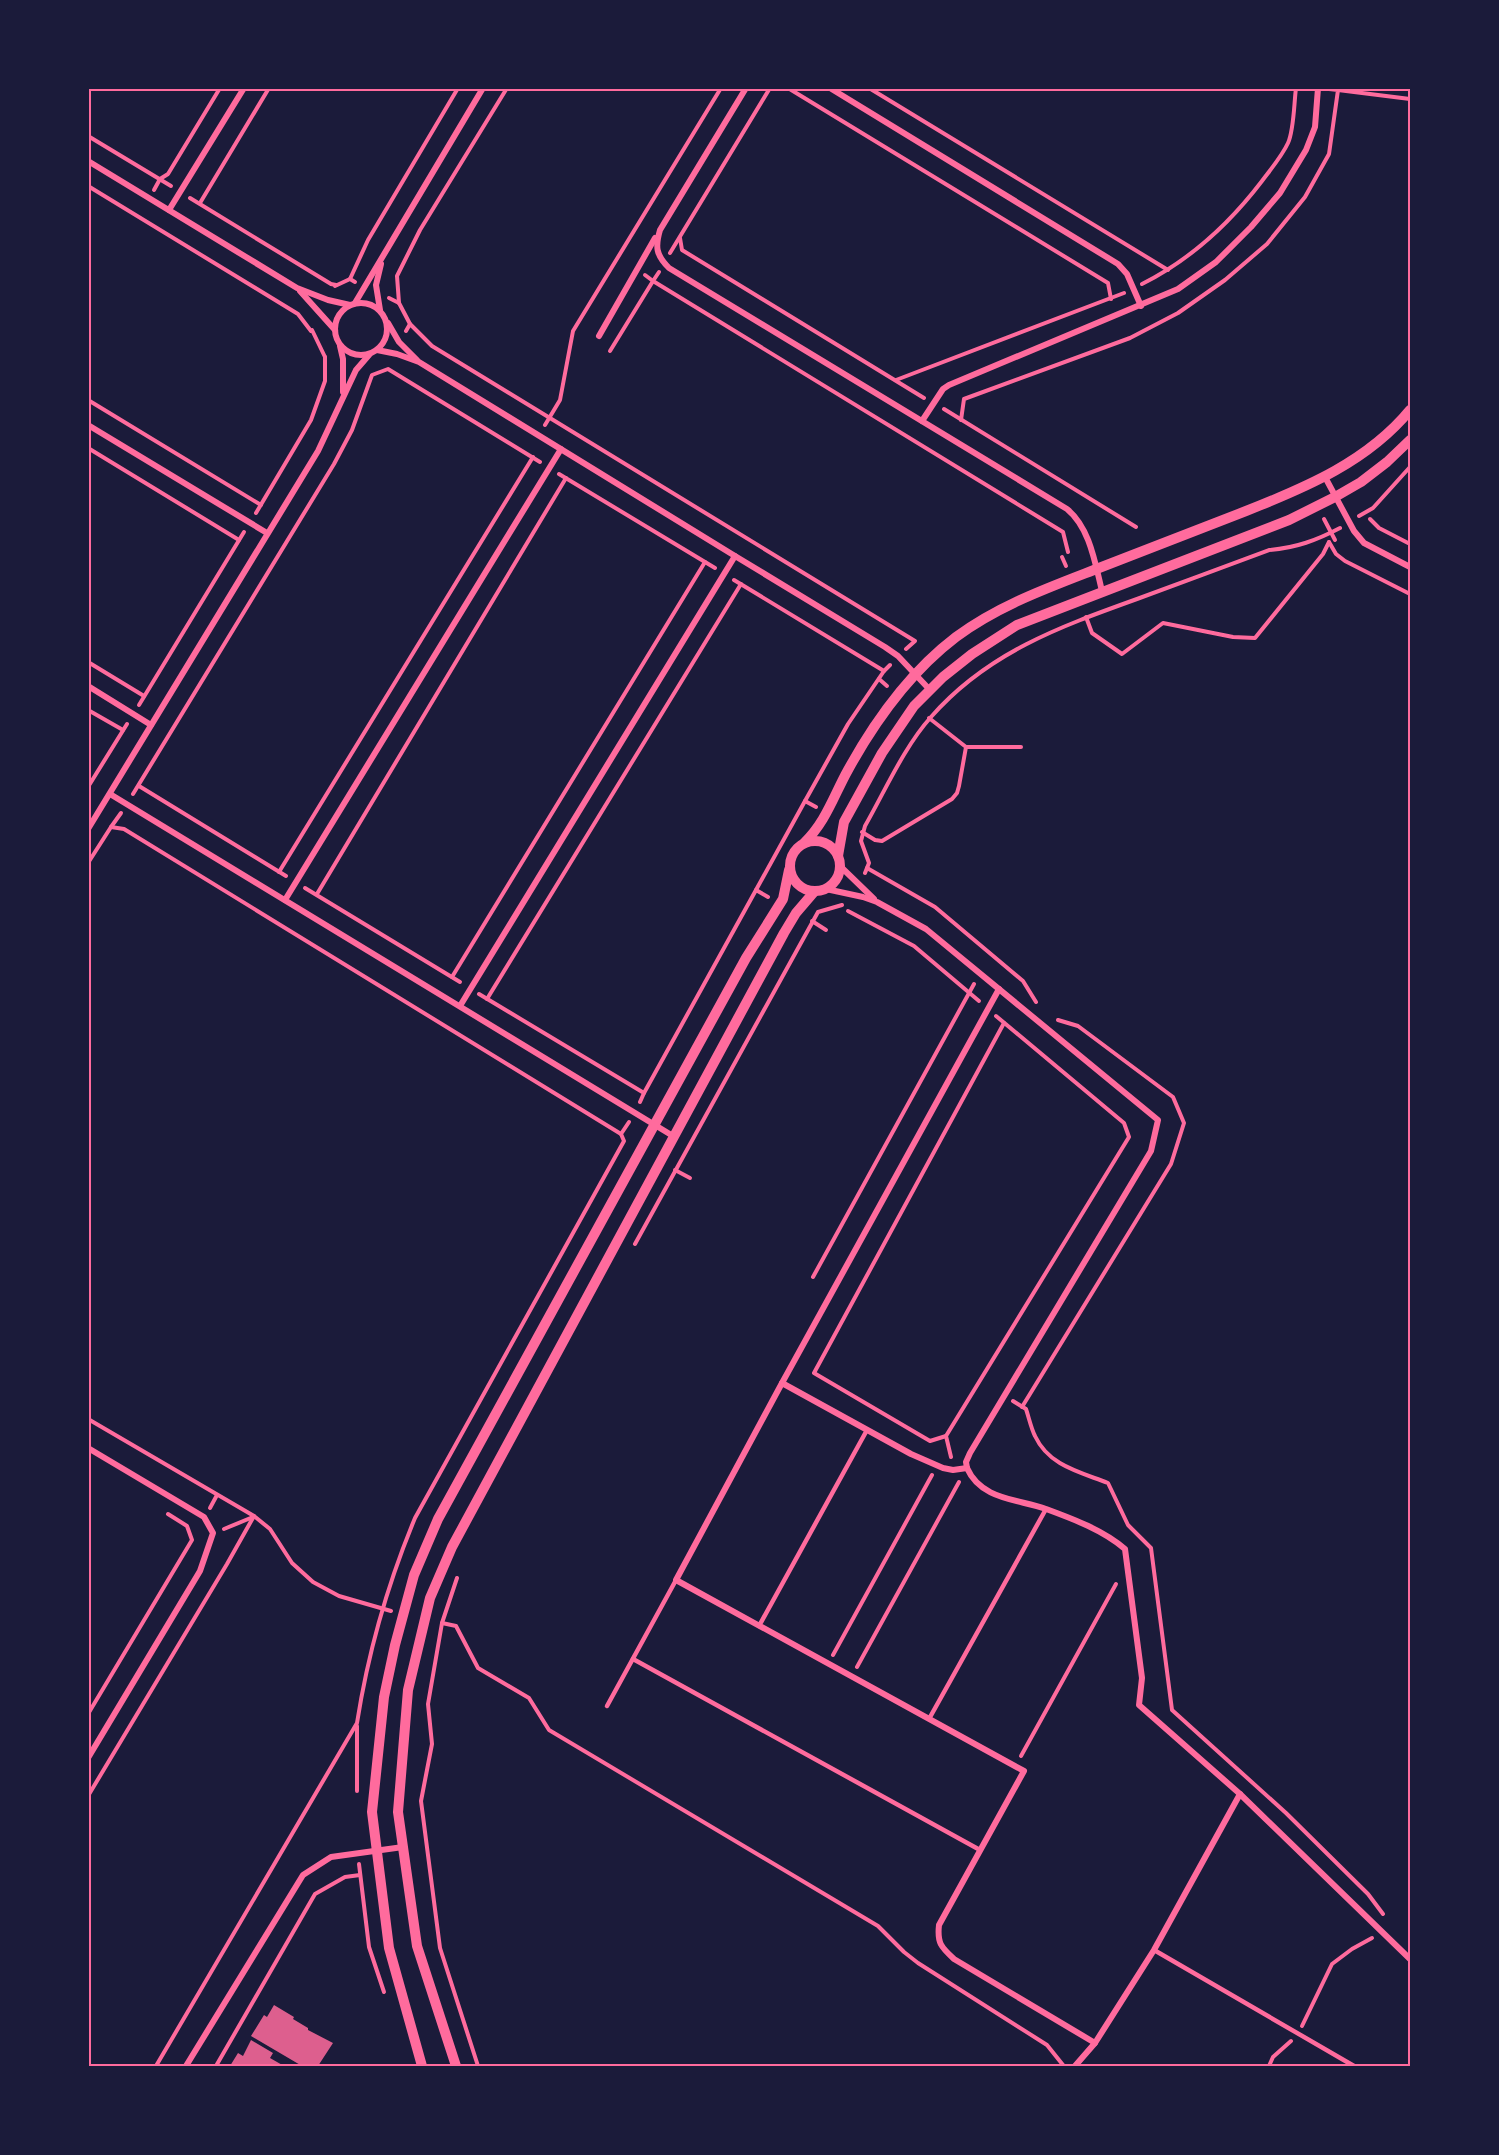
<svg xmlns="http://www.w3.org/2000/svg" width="1499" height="2155" viewBox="0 0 1499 2155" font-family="Literata,serif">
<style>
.building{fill:#dd5f8e}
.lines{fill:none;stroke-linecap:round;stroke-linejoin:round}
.path{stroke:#ff6b9d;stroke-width:4}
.service{stroke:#ff6b9d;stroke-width:4.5}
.minor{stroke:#ff6b9d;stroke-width:6}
.tertiary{stroke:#ff6b9d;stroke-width:10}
.neatline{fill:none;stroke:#ff6b9d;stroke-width:2}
</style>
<rect width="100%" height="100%" fill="#1b1b3a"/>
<g class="building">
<path d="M274 2005 294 2017 293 2019 308 2028V2030L333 2043 318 2066H302L251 2036 264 2015 267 2017Z"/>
<path d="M251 2040 273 2053 270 2058 284 2066H230L238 2053 243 2056Z"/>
</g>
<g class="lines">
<g class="path">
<path d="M788 88 1108 283 1111 299"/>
<path d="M869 88 1168 270"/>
<path d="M1338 90 1410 99"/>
<path d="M88 136 171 186"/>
<path d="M88 186 298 314 311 331"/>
<path d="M154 190 160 179 168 174 220 88"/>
<path d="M190 198 331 284 336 285"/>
<path d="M200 203 269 88"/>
<path d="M680 238 682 250 924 398"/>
<path d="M670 253 770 88"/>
<path d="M659 272 653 281 1063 532 1068 552"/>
<path d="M350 279 368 240 458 88"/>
<path d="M1142 284C1190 260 1230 223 1262 181 1271 169 1282 156 1288 143 1294 130 1294 103 1296 88"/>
<path d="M335 286 350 279 355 282"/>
<path d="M389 298 399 303 410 324"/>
<path d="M399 303 397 276 420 230 507 88"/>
<path d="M312 330 325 357"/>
<path d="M406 331 410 324 432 346 915 641 906 649"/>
<path d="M610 351 653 281 645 275"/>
<path d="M896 380 1124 293"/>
<path d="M88 400 261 505"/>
<path d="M944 409 1136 527"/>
<path d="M961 420 964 399 1130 338 1178 313 1225 280 1267 244 1305 197 1329 154 1338 90 1329 89"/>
<path d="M545 425 560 400 573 331 721 88"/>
<path d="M88 448 239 540"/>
<path d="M559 474 715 568"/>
<path d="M256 513 311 420 325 381V357"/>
<path d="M1359 516 1373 508 1410 467"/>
<path d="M1324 519 1335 540"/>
<path d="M1370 519 1379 528 1410 544"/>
<path d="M1329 542 1336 554 1345 561 1410 594"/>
<path d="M1062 557 1066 566"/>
<path d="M734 580 884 671 890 665"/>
<path d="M1086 617 1092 633 1122 654 1163 623 1233 637 1255 638 1323 554 1329 542"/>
<path d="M88 662 144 696"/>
<path d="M879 679 887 686"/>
<path d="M139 705 244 532"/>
<path d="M88 710 123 730"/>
<path d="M966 747H1021"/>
<path d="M139 786 286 876"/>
<path d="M88 787 127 724"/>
<path d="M133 794 334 464 352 430 372 375 388 369 540 462"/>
<path d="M805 801 848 724 884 671"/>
<path d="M111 827 121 813"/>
<path d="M862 832 875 840 882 841 952 799 957 793 959 786 966 747 929 718"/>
<path d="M88 863 111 827 124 829 621 1134"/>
<path d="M867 868 935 907 1023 981 1036 1002"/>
<path d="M279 872 533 457"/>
<path d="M865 873 869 863 861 841 865 826C885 791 904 747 931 717 987 653 1059 627 1137 599 1181 583 1225 566 1269 550 1296 548 1317 540 1340 528"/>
<path d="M305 888 460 982"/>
<path d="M756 890 805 801 816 807"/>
<path d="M317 894 566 478"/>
<path d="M848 911 914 946 979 1001"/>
<path d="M812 921 826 930"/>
<path d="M452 977 705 562"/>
<path d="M479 994 644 1093 640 1102"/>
<path d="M487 999 741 584"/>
<path d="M644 1093 756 890 768 897"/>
<path d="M675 1170 690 1178"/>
<path d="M635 1244 818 912 842 905"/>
<path d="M813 1277 974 984"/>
<path d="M1013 1401 1026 1409C1029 1418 1031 1428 1035 1436 1049 1466 1080 1472 1108 1483L1128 1525 1151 1548 1172 1710 1286 1813 1368 1894 1383 1914"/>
<path d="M1022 1407 1171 1164 1184 1123 1173 1097 1078 1026 1058 1020"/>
<path d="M88 1419 254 1516 270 1529 292 1563 313 1582 339 1596 391 1611"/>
<path d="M946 1436 930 1441 814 1373 1004 1023"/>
<path d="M951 1457 946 1436 1129 1137 1124 1123 996 1016"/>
<path d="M210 1508 217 1495"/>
<path d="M224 1529 253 1517"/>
<path d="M457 1578 442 1623 428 1704 432 1744 421 1801 440 1948 478 2066"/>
<path d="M442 1623 456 1626 478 1668 529 1698 549 1730 878 1926 904 1952 918 1963 1047 2045 1063 2065"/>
<path d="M833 1655 932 1475"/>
<path d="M857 1667 959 1482"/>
<path d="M88 1714 192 1540 187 1526 168 1514"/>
<path d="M357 1726V1791"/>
<path d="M1021 1756 1116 1584"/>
<path d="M88 1796 227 1564 254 1516"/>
<path d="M359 1864 369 1947 384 1992"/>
<path d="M1302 2026 1332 1964 1352 1949 1372 1938"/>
<path d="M156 2066 357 1723C368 1653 388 1583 415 1518L624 1141 621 1134 629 1122"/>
<path d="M216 2066 315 1894 345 1877 360 1875"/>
<path d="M1269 2066 1273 2057 1291 2041"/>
</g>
<g class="service">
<path d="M759 1626 867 1430"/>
<path d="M633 1659 980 1850"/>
<path d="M607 1706 676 1580"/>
<path d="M929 1719 1046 1509"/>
<path d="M1154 1950 1354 2066"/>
</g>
<g class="minor">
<path d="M746 88 660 230C655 247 656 255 669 268L1067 509C1090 528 1095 563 1102 591"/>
<path d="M830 88 1118 264 1127 274 1141 306"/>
<path d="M88 161 297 288 328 300 350 305"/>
<path d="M169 210 244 88"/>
<path d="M300 291 335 330"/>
<circle cx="361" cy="329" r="26"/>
<path d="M355 303 483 88"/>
<path d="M380 310 376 285 381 264"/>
<path d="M388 323 399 342 417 360"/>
<path d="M599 336 655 238"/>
<path d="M340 346 343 359V392"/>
<path d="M377 350 397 354 419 362 735 556 885 647 898 656 930 690"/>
<path d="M922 421 943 389 949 385 1178 289 1216 262 1251 227 1280 193 1306 150 1315 127 1318 88"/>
<path d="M88 425 267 533"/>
<path d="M1325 477 1354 531 1364 543 1410 567"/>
<path d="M88 686 151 725"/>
<path d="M110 794 673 1136"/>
<path d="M88 829 318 451 356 370 369 355"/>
<path d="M840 866 874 899"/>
<path d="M826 889 863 897 877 902 926 929 1158 1120 1151 1151 970 1453 966 1462 967 1468"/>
<path d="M285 900 561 449"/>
<path d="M999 989 782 1383 676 1580 1024 1771 939 1925C937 1943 941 1947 954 1959L1095 2043 1154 1950 1240 1794"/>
<path d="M460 1006 735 556"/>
<path d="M782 1383 911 1454 943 1468 953 1470 967 1468"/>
<path d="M88 1448 204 1517 213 1533 200 1571 88 1758"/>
<path d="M967 1468C981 1500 1018 1499 1046 1509 1073 1519 1103 1530 1125 1549L1142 1678 1139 1705 1240 1794 1410 1959"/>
<path d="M186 2066 303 1875 331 1857 403 1847"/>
<path d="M1075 2066 1095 2043"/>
</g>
<g class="tertiary">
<circle cx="815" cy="866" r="25"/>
<path d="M804 843C826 822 834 795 848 770 876 719 910 672 956 637 999 605 1050 587 1099 568 1148 549 1197 530 1246 511 1307 487 1368 461 1410 410"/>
<path d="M838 856 844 822 882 753 914 706 943 677 972 654 1017 625 1289 520 1335 497 1361 482 1387 462 1410 440"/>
<path d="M422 2066 389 1948 372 1812 384 1697 395 1645 414 1575 438 1519 746 958 783 899 789 870"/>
<path d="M456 2066 417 1946 398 1812 408 1690 430 1598 452 1547 784 933 796 913 814 892"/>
</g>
</g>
<rect width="1499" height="2155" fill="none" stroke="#1b1b3a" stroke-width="180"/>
<rect x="90" y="90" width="1319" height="1975" class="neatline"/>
</svg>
